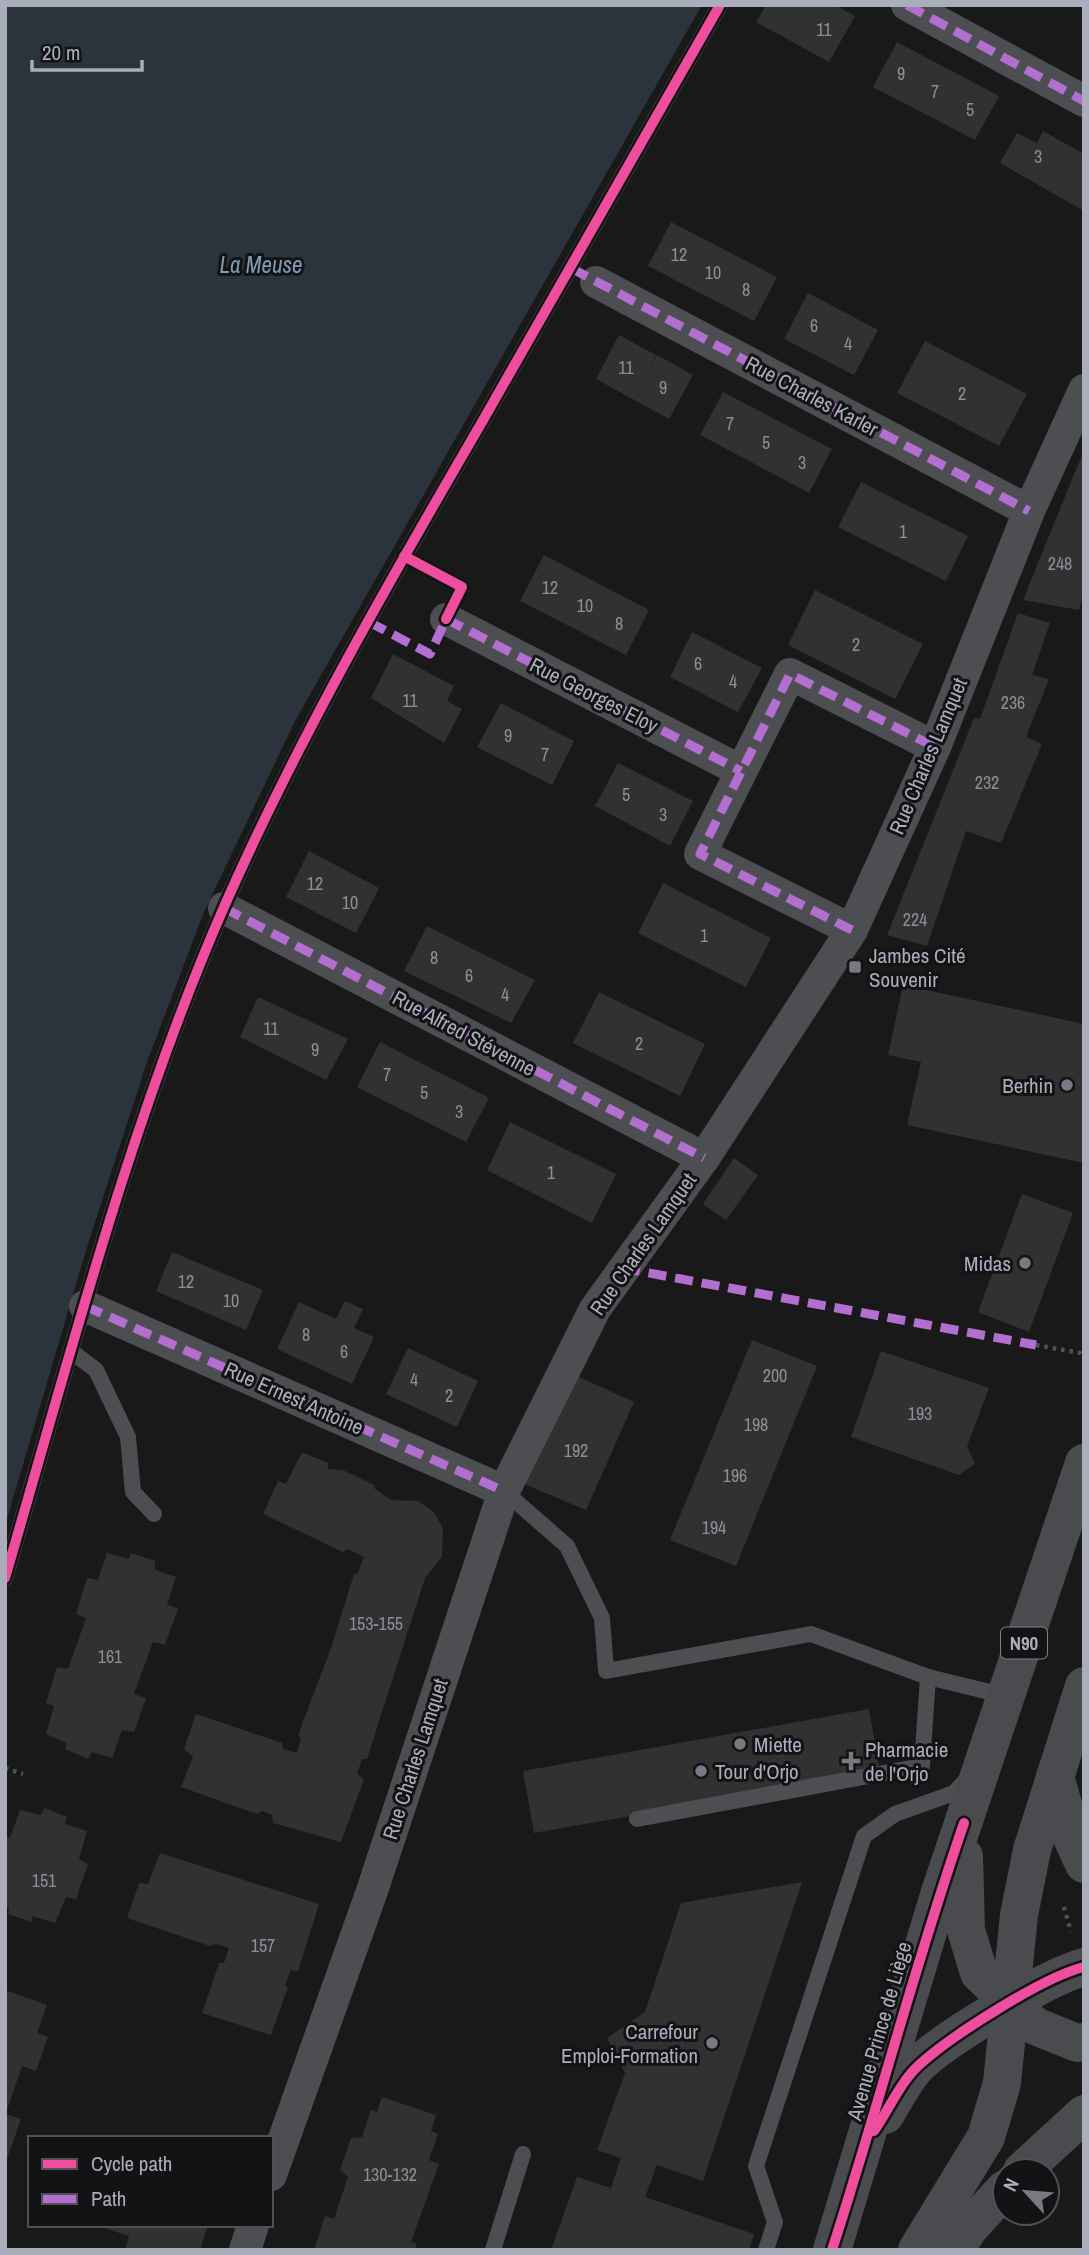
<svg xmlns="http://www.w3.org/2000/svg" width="1089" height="2255" viewBox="0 0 1089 2255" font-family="'Archivo Narrow',sans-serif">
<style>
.water{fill:#2b333c}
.building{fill:#313131}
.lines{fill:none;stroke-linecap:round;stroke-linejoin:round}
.path{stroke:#4f5054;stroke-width:4.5;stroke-dasharray:3.5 5;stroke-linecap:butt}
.service{stroke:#4d4e52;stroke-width:16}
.minor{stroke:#4d4e52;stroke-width:32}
.primary{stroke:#4a4b4e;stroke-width:38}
.quiet{stroke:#b36fd0;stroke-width:9;stroke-dasharray:18 9;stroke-linecap:butt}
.cycleway-casing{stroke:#131315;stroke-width:15}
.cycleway{stroke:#ef4d9e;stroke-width:10}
.poi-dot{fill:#777a82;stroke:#131315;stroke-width:2.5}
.labels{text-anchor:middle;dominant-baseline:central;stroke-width:6;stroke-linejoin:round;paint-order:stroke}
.number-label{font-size:18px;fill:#8b8f98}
.shield{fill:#131315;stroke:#7c8088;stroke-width:2}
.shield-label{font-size:19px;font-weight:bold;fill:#a9aeba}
.street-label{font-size:21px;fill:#a9aeba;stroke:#131315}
.poi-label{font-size:21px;fill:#a9aeba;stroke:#131315;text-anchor:start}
.water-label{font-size:23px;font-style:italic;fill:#809bb6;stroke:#131315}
</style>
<rect width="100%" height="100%" fill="#191919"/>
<path class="water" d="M5 5H702L295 721 204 912 147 1062 87 1247 5 1526Z"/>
<g class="building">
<path d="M766 5H835L855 16 829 62 756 22Z"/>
<path d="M897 42 999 96 975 140 873 87Z"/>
<path d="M1043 131 1084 154V211L1000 163 1017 133 1037 143Z"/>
<path d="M671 222 777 277 754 321 648 266Z"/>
<path d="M808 293 878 330 854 375 784 339Z"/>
<path d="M619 335 656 355 650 367 657 355 693 375 669 419 596 379Z"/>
<path d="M925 341 1027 394 999 446 897 393Z"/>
<path d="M723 392 832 449 809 493 700 435Z"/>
<path d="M1084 450V587L1079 610 1023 600Z"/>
<path d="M861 482 968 536 946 581 838 527Z"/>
<path d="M544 555 649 610 626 655 520 601Z"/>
<path d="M815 590 923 644 895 699 788 645Z"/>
<path d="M1018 613 1050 623 1032 675 1049 679 1026 737 1042 744 1001 843 966 831 927 946 887 935 974 718 980 719Z"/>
<path d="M692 632 762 668 738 712 670 677Z"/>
<path d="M393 654 454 686 447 701 462 709 444 743 371 698Z"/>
<path d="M501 703 574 741 552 785 477 747Z"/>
<path d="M618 763 693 801 670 846 595 806Z"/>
<path d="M309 851 379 888 356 933 286 897Z"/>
<path d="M663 883 771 938 746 987 638 933Z"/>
<path d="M427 926 535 980 511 1023 404 971Z"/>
<path d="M903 985 1084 1024V1163L907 1125 921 1062 888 1055Z"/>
<path d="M599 992 705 1044 680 1096 573 1043Z"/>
<path d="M258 997 348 1039 326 1080 240 1037Z"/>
<path d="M380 1042 489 1098 466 1142 357 1087Z"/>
<path d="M510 1122 616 1174 592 1223 487 1170Z"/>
<path d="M734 1158 758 1175 726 1220 703 1204Z"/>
<path d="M1022 1194 1073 1213 1029 1332 978 1312Z"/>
<path d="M172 1252 263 1290 246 1330 156 1291Z"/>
<path d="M345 1301 363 1309 354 1328 374 1337 352 1384 277 1349 299 1302 336 1319Z"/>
<path d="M752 1340 817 1366 736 1566 670 1540Z"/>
<path d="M408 1348 478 1381 457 1427 386 1394Z"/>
<path d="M881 1351 989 1388 967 1446 975 1464 959 1475 851 1437Z"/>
<path d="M577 1376 634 1402 586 1510 524 1484Z"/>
<path d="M302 1452 328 1463V1469L343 1470 374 1485 375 1489 391 1500 418 1501 434 1512 443 1529 442 1557 425 1578 367 1759H362L357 1774 364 1779 341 1842 273 1823 272 1815 262 1811 257 1814 181 1787 193 1757 184 1749 196 1714 282 1743 283 1749 297 1753 301 1738 298 1735 331 1648 354 1574 358 1573 364 1557 348 1549 343 1552 263 1514 278 1481 286 1484Z"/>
<path d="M107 1553 129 1559 131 1553 155 1561V1570L176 1577 167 1604 178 1609 165 1645 153 1642 134 1694 146 1698 134 1732 122 1730 112 1758 92 1752 88 1759 65 1749 67 1743 46 1734 54 1706 46 1703 57 1667 68 1669 86 1618 76 1614 87 1578 98 1580Z"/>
<path d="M869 1709 880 1772 534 1833 523 1771Z"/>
<path d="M44 1808 67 1817 65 1824 87 1831 79 1859 88 1864 76 1899 66 1897 55 1923 33 1916 31 1922 8 1914 9 1908 5 1907V1836L10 1838 20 1810 41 1815Z"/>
<path d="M160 1853 319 1904 298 1971 291 1970 285 1985 288 1987 271 2035 202 2013 219 1963H224L229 1948 216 1944 210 1946 127 1918 139 1883 148 1884Z"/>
<path d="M802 1882 703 2181 657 2165 645 2197 754 2234 749 2250H551L577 2177 611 2188 621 2158 597 2150 625 2073 607 2038 645 2012 681 1903Z"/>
<path d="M5 1990 47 2005 37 2033 48 2037 36 2071 22 2066 6 2113Z"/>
<path d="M382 2097 436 2115 431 2131 438 2134 429 2160 439 2164 411 2242 417 2244 415 2250H314L325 2216 334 2219 348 2177 340 2170 351 2138 362 2137 371 2110 377 2112Z"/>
<path d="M5 2114 21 2119 6 2162H5Z"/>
<path d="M208 2225 200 2250H125L129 2236 98 2226Z"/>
</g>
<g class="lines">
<g class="path">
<path d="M1036 1345 1080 1353 1084 1359"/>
<path d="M5 1768 23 1774"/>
<path d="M1064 1907 1071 1932"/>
</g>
<g class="service">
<path d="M72 1352 96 1370 128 1437 133 1492 154 1514"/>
<path d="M504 1491 567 1546 602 1618 606 1671 811 1634 928 1677 1006 1696"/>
<path d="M5 1578C71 1353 130 1122 224 907 298 739 390 580 482 422 562 283 641 144 720 5"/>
<path d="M637 1819 922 1766 928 1677"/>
<path d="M493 2250 523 2154"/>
<path d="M766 2250 775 2222 756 2166 864 1836 895 1814 954 1793 968 1778"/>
</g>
<g class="minor">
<path d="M907 5 1084 101"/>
<path d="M596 282 1029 511"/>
<path d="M446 619 741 771"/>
<path d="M224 908 704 1158"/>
<path d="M852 930 700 854 790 674 935 747"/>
<path d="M85 1306 504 1491"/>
<path d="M271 2175 372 1891 504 1491 595 1309 704 1158 852 930 935 747 1029 511 1084 390"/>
<path d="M245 2250 253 2225"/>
</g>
<g class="primary">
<path d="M1055 1776 1073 1840 1084 1864"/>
<path d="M964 1856 966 1930 979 1973 1035 2026 1077 2043 1084 2042"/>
<path d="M885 2115C895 2099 905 2078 918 2065 946 2038 1047 1977 1084 1967"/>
<path d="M1022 2171 1084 2114"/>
<path d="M832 2250 940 1892 1084 1463"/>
<path d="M917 2250 986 2137 1002 2083 1019 1915 1032 1850 1084 1686"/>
<path d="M955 2250 969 2228 1005 2189"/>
</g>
<g class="quiet">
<path d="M907 5 1084 101"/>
<path d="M571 268 1029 511"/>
<path d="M446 619 741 771"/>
<path d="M369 622 430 654 449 613"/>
<path d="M224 908 704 1158"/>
<path d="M852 930 700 854 790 674 935 747"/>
<path d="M622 1268 1036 1345"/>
<path d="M85 1306 504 1491"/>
</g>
<g class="cycleway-casing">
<g id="cycleway">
<path d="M404 556 462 587 446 619"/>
<path d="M5 1578C71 1353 130 1122 224 907 298 739 390 580 482 422 562 283 641 144 720 5"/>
<path d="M874 2131C888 2111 901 2081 919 2065 951 2036 1043 1977 1084 1967"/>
<path d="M832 2250C878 2108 915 1964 964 1823"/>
</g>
</g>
<use href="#cycleway" class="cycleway"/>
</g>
<g class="poi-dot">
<rect x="848" y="960" width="14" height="14" rx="3.5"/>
<circle cx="1067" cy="1085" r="7"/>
<circle cx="1025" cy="1263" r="7"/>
<circle cx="740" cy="1744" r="7"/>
<path d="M847.5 1750.5h7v7h7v7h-7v7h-7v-7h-7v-7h7z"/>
<circle cx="701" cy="1771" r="7"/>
<circle cx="712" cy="2043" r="7"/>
</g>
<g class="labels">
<g class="number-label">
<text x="824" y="29">11</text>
<text x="901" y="73">9</text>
<text x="935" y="91">7</text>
<text x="970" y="109">5</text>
<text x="1038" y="156">3</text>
<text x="679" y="254">12</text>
<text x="713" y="272">10</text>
<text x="746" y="289">8</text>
<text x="814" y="325">6</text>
<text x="848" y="343">4</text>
<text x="626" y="367">11</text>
<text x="663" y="387">9</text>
<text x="962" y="393">2</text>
<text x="730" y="423">7</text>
<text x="766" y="442">5</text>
<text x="802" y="462">3</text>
<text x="903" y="531">1</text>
<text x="1060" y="563">248</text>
<text x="550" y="587">12</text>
<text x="585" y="605">10</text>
<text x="619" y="623">8</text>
<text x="856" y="644">2</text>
<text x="698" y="663">6</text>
<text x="733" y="681">4</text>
<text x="410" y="700">11</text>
<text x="1013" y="702">236</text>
<text x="508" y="735">9</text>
<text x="545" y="754">7</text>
<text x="987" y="782">232</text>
<text x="626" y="794">5</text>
<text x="663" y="814">3</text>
<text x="315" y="883">12</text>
<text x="350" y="902">10</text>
<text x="915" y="919">224</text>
<text x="704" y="935">1</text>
<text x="434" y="957">8</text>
<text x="469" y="975">6</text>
<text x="505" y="994">4</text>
<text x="271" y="1028">11</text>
<text x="639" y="1043">2</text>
<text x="315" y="1049">9</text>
<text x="387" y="1074">7</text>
<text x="424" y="1092">5</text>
<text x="459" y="1111">3</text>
<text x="551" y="1172">1</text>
<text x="186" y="1281">12</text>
<text x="231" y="1300">10</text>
<text x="306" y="1334">8</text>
<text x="344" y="1351">6</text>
<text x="775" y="1375">200</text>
<text x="414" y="1379">4</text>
<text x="449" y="1395">2</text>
<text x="920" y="1413">193</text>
<text x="756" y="1424">198</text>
<text x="576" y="1450">192</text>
<text x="735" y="1475">196</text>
<text x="714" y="1527">194</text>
<text x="376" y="1623">153-155</text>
<text x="110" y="1656">161</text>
<text x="44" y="1880">151</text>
<text x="263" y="1945">157</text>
<text x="390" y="2174">130-132</text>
</g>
<rect class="shield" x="1001" y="1627.5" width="46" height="31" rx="5"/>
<g class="shield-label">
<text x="1024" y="1643">N90</text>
</g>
<g class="street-label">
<text transform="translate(812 396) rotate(28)">Rue Charles Karler</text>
<text transform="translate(594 695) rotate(27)">Rue Georges Eloy</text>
<text transform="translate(928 756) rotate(-67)">Rue Charles Lamquet</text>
<text transform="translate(464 1033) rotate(28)">Rue Alfred Stévenne</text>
<text transform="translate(643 1244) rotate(-55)">Rue Charles Lamquet</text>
<text transform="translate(294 1398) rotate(24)">Rue Ernest Antoine</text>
<text transform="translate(415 1759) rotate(-72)">Rue Charles Lamquet</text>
<text transform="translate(879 2031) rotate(-74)">Avenue Prince de Liège</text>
</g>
<g class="poi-label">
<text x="869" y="955">Jambes Cité<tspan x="869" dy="24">Souvenir</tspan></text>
<text x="1053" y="1085" text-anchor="end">Berhin</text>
<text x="1011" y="1263" text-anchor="end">Midas</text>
<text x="754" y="1744">Miette</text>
<text x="865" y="1749">Pharmacie<tspan x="865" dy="24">de l'Orjo</tspan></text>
<text x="715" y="1771">Tour d'Orjo</text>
<text x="698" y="2031" text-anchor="end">Carrefour<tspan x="698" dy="24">Emploi-Formation</tspan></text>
</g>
<g class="water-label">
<text x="261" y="264">La Meuse</text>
</g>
</g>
<rect width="1089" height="2255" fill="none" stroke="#a9aeba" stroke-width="14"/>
<rect x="28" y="2136" width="245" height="91" fill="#131315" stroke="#4f5157" stroke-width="2"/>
<rect x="42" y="2159" width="35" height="10" fill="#ef4d9e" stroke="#4f5157" stroke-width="2"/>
<text x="91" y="2171" font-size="21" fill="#a9aeba">Cycle path</text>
<rect x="42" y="2194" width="35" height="10" fill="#b36fd0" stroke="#4f5157" stroke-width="2"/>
<text x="91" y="2206" font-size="21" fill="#a9aeba">Path</text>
<g transform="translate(1026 2192) rotate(296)"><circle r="33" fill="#131315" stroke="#4f5157" stroke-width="2"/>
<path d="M0-5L12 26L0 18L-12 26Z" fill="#777a82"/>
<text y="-10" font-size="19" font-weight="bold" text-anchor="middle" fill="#a9aeba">N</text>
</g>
<path d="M32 60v10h110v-10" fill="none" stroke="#a9aeba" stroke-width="3.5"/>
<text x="42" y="60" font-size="21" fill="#a9aeba" stroke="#131315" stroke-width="5" paint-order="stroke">20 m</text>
</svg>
